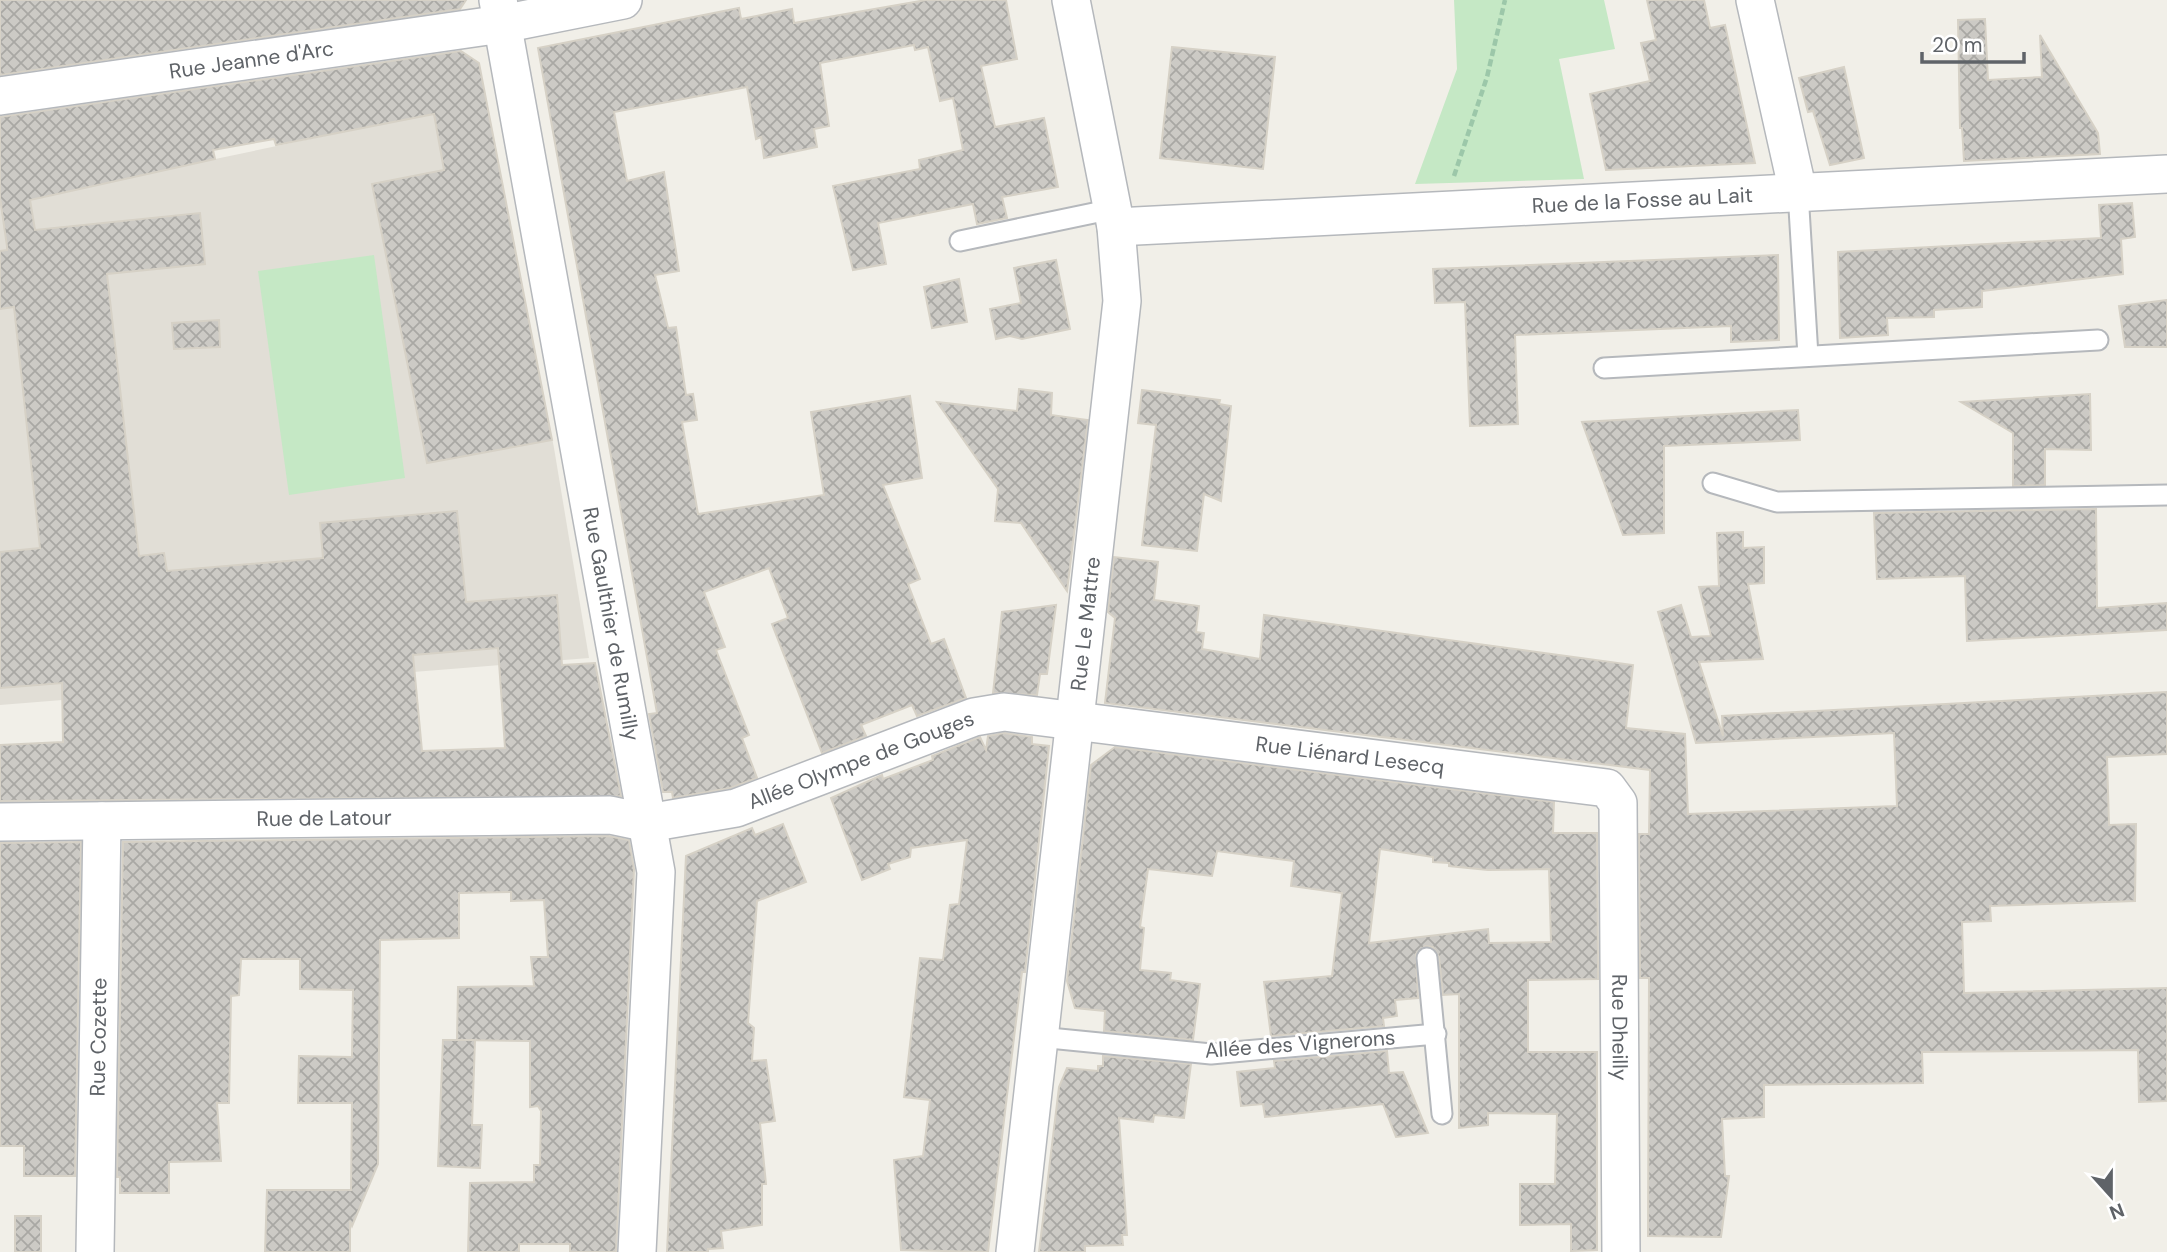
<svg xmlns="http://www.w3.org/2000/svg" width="2167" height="1252" viewBox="0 0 2167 1252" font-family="'DM Sans',sans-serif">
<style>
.education{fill:#e1ded6}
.green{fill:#c5e8c5}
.building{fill:url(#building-cross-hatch);stroke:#d6d1c6;stroke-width:2;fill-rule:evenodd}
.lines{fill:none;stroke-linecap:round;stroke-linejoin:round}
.service-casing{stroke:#b5b8bc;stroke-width:23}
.minor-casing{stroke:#b5b8bc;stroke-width:40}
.path{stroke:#9cc7a9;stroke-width:4.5;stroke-dasharray:7 3.5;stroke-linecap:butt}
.service{stroke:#fff;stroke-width:19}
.minor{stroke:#fff;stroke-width:37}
.labels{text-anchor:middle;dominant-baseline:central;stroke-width:6;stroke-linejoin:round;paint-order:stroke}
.street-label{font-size:21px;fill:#5f6368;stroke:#fff}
</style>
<defs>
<pattern id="building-cross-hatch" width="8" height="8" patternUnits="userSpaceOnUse" patternTransform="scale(1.75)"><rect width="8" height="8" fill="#cccac5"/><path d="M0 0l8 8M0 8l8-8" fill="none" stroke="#a9a8a4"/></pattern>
</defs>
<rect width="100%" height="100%" fill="#f1efe8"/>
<path class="education" d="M487 102 554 448 589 658 0 705V204Z"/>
<g class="green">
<path d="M1454 0H1604L1615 49 1559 59 1584 179 1415 184 1457 69Z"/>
<path d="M374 255 405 478 289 495 258 271Z"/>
</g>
<g class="building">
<path d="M0 0H466L460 9 0 75Z"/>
<path d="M926 0H1006L1017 59 981 66 995 127 1044 118 1058 187 1002 197 1007 218 977 224 973 204 878 223 886 264 853 270 833 186 920 169 919 160 963 150 953 98 940 101 928 47 915 50 914 45 820 63 829 126 814 129 817 147 764 158 761 137 756 139 747 87 614 112 627 181 664 172 679 271 655 275 668 328 676 327 686 395 693 394 697 420 682 422 698 514 824 495 811 412 910 396 922 478 883 485 920 579 908 584 931 644 944 639 966 698 917 716 912 705 861 725 866 736 822 753 772 624 788 618 769 568 704 592 725 647 716 650 749 735 742 738 757 778 730 788 673 798 672 792H663L649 714 657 713 538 48 739 8 741 19 792 9 794 23Z"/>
<path d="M1647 0H1704L1710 28 1725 25 1755 163 1606 170 1590 94 1650 81 1641 43 1656 40Z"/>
<path d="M1985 19 1988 80 2042 77 2040 35 2098 133 2100 154 1964 161 1962 128H1960L1958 20Z"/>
<path d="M1172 47 1275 57 1263 169 1160 158Z"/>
<path d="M461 51 479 63 552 440 427 463 372 184 444 170 434 114 276 145 274 139 213 150 215 159 30 200 35 230 200 213 205 264 107 274 139 556 164 553 167 571 323 558 320 523 457 511 466 602 557 595 562 665 595 663 621 796 0 801V745L63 742 62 683 0 688V552L40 548 14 307 0 309V251L7 250V246L0 198V117ZM498 648 505 748 422 751 413 655Z"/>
<path d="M1844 67 1864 158 1830 165 1813 111 1808 112 1799 78Z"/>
<path d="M2132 203 2135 237 2121 239 2123 274 1982 291V307L1934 310V317L1887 318 1888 335 1840 338 1838 252 2101 238 2099 205Z"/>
<path d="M1778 255 1779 340 1731 342V326L1515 335 1518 424 1470 426 1465 302 1435 303 1433 269Z"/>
<path d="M1056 260 1070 329 1022 339 1010 336 996 339 990 309 1021 303 1014 268Z"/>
<path d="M959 279 967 322 932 328 924 287Z"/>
<path d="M2167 300V347H2125L2119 306Z"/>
<path d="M219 320 220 347 174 349 172 323Z"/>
<path d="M1019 389 1052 393 1051 415 1088 420 1067 591 1021 523 995 521 998 489 937 402 1017 411Z"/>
<path d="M1142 390 1220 400 1219 404 1231 406 1221 501 1204 494 1197 551 1142 545 1156 425 1138 423Z"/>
<path d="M2090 394 2091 450 2045 449V485L2013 486V433L1961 402Z"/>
<path d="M1798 410 1800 440 1664 446V533L1623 535 1582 422Z"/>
<path d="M2096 509 2097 608 2167 603V630L1967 641 1965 576 1877 579 1874 513Z"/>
<path d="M1743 532V548L1764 547V583L1748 584 1763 659 1699 662 1723 736 1722 716 2167 692V754L2107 757 2109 825 2136 824 2135 901 1990 906 1991 921 1962 922 1964 993 2167 988V1101L2139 1102 2138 1050 1922 1052 1923 1083 1764 1085V1117L1722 1119 1725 1176H1729L1721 1237 1648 1236 1649 978H1640L1639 834H1649L1650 770 1105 703 1115 618 1108 612 1114 557 1158 562 1154 600 1199 606 1196 632 1204 633 1202 649 1260 659 1264 615 1633 665 1626 728 1685 734 1688 814 1897 806 1894 733 1696 743 1658 612 1681 605 1691 637 1711 636 1699 587 1719 586 1717 533Z"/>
<path d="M1056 605 1047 674H1040L1037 695 993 693 1002 612Z"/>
<path d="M1004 733 1032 737V744L1049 746 1025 972H1022L988 1252 901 1250 894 1160 923 1156 930 1100 904 1097 920 958 943 960 950 905 959 904 967 840 911 848 910 857 888 864 890 869 862 880 831 798 882 775 883 779 933 760 932 756 980 737 986 750 988 736Z"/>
<path d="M1115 747 1554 802 1553 833H1597L1598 979 1528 980V1052H1597V1250L1571 1251V1224L1520 1225V1184H1555L1557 1114 1488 1113V1125L1459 1128V994L1443 995 1439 957 1433 947 1425 946 1416 954 1418 998 1395 1000 1397 1016 1383 1018 1384 1026 1271 1036 1264 982 1332 976 1342 893 1291 886 1294 861 1217 851 1212 876 1148 869 1140 927 1144 928 1140 970 1171 973 1170 980 1200 984 1193 1040 1104 1031 1105 1011 1075 1008 1067 981 1091 765ZM1380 849 1433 857V862L1449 863V866L1488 870 1549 869 1551 942 1489 943 1488 929 1369 943Z"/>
<path d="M783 824 806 882 757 901 748 1023 754 1028 752 1061 766 1060 775 1121 760 1123 766 1184H762V1225L721 1231 723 1248 708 1249V1252H667L686 856 752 828 755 835Z"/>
<path d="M608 836 629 840 634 869 616 1252H570V1244H519V1252H468L470 1183 534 1182V1165H540L541 1111 538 1106 530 1107V1041L457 1040 458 987 534 986 531 957H548L544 900 511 901V892L459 893V938L380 940 378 1164 352 1226 350 1221V1252H265L267 1190H351L352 1103H298L299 1056 352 1057 353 990 300 989V959H241L239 995 231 996 229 1103H217L221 1161 169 1162V1193H120V1177H117L123 842Z"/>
<path d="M81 842 75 1176H24V1146H0V843Z"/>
<path d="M443 1040H475L472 1125H482L480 1168 438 1166Z"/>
<path d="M1387 1051 1389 1073 1403 1072 1428 1133 1396 1137 1383 1104 1265 1117 1263 1104 1241 1106 1237 1072 1275 1068 1274 1061Z"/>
<path d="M1103 1056 1191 1064 1184 1118 1154 1115 1153 1122 1119 1118 1127 1235H1122L1123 1245 1085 1246V1252H1039L1059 1087 1067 1068 1098 1071V1066H1103Z"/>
<rect x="15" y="1216" width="26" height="36"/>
</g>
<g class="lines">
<g class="service-casing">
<g id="service">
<path d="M1798 192 1808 356"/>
<path d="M960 241 1113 209"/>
<path d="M1604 368 2098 340"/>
<path d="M1713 483 1777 502 2167 495"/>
<path d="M1427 958 1442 1114"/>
<path d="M1039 1037 1211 1054 1436 1034"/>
</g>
</g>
<g class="minor-casing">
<g id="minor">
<path id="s1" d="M498 0 656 872 637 1252"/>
<path d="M1755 0 1798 192"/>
<path id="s2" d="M0 96 502 24 623 0"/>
<path id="s3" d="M1116 227 2167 174"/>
<path id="s4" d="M0 822 610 815 648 823 736 808 974 717 1004 712 1607 788 1618 803 1621 1252"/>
<path id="s5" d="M95 1252 102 821"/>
<path id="s6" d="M1015 1252 1122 301 1116 227 1071 0"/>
</g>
</g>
<path class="path" d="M1454 176 1487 77 1505 0"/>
<use href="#service" class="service"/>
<use href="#minor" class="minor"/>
</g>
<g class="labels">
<g class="street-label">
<text stroke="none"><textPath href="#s2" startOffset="254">Rue Jeanne d'Arc</textPath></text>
<text stroke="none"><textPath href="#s3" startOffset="527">Rue de la Fosse au Lait</textPath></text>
<text stroke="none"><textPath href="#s1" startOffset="634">Rue Gaulthier de Rumilly</textPath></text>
<text stroke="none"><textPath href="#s6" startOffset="632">Rue Le Mattre</textPath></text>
<text stroke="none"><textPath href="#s4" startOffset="1372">Rue Liénard Lesecq</textPath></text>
<text stroke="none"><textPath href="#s4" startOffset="872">Allée Olympe de Gouges</textPath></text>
<text stroke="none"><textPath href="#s4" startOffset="324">Rue de Latour</textPath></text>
<text stroke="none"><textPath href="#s4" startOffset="1874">Rue Dheilly</textPath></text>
<text stroke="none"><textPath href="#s5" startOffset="215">Rue Cozette</textPath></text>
<text transform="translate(1300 1044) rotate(-4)">Allée des Vignerons</text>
</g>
</g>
<g transform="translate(2111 1196) rotate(159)" stroke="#ffffff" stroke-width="5" paint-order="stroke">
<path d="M0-5L12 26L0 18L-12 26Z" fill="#5f6368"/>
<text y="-10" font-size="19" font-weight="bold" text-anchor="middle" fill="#5f6368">N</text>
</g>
<path d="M1922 52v10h102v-10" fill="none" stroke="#5f6368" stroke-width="3.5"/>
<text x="1932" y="52" font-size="21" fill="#5f6368" stroke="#ffffff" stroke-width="5" paint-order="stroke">20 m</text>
</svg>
